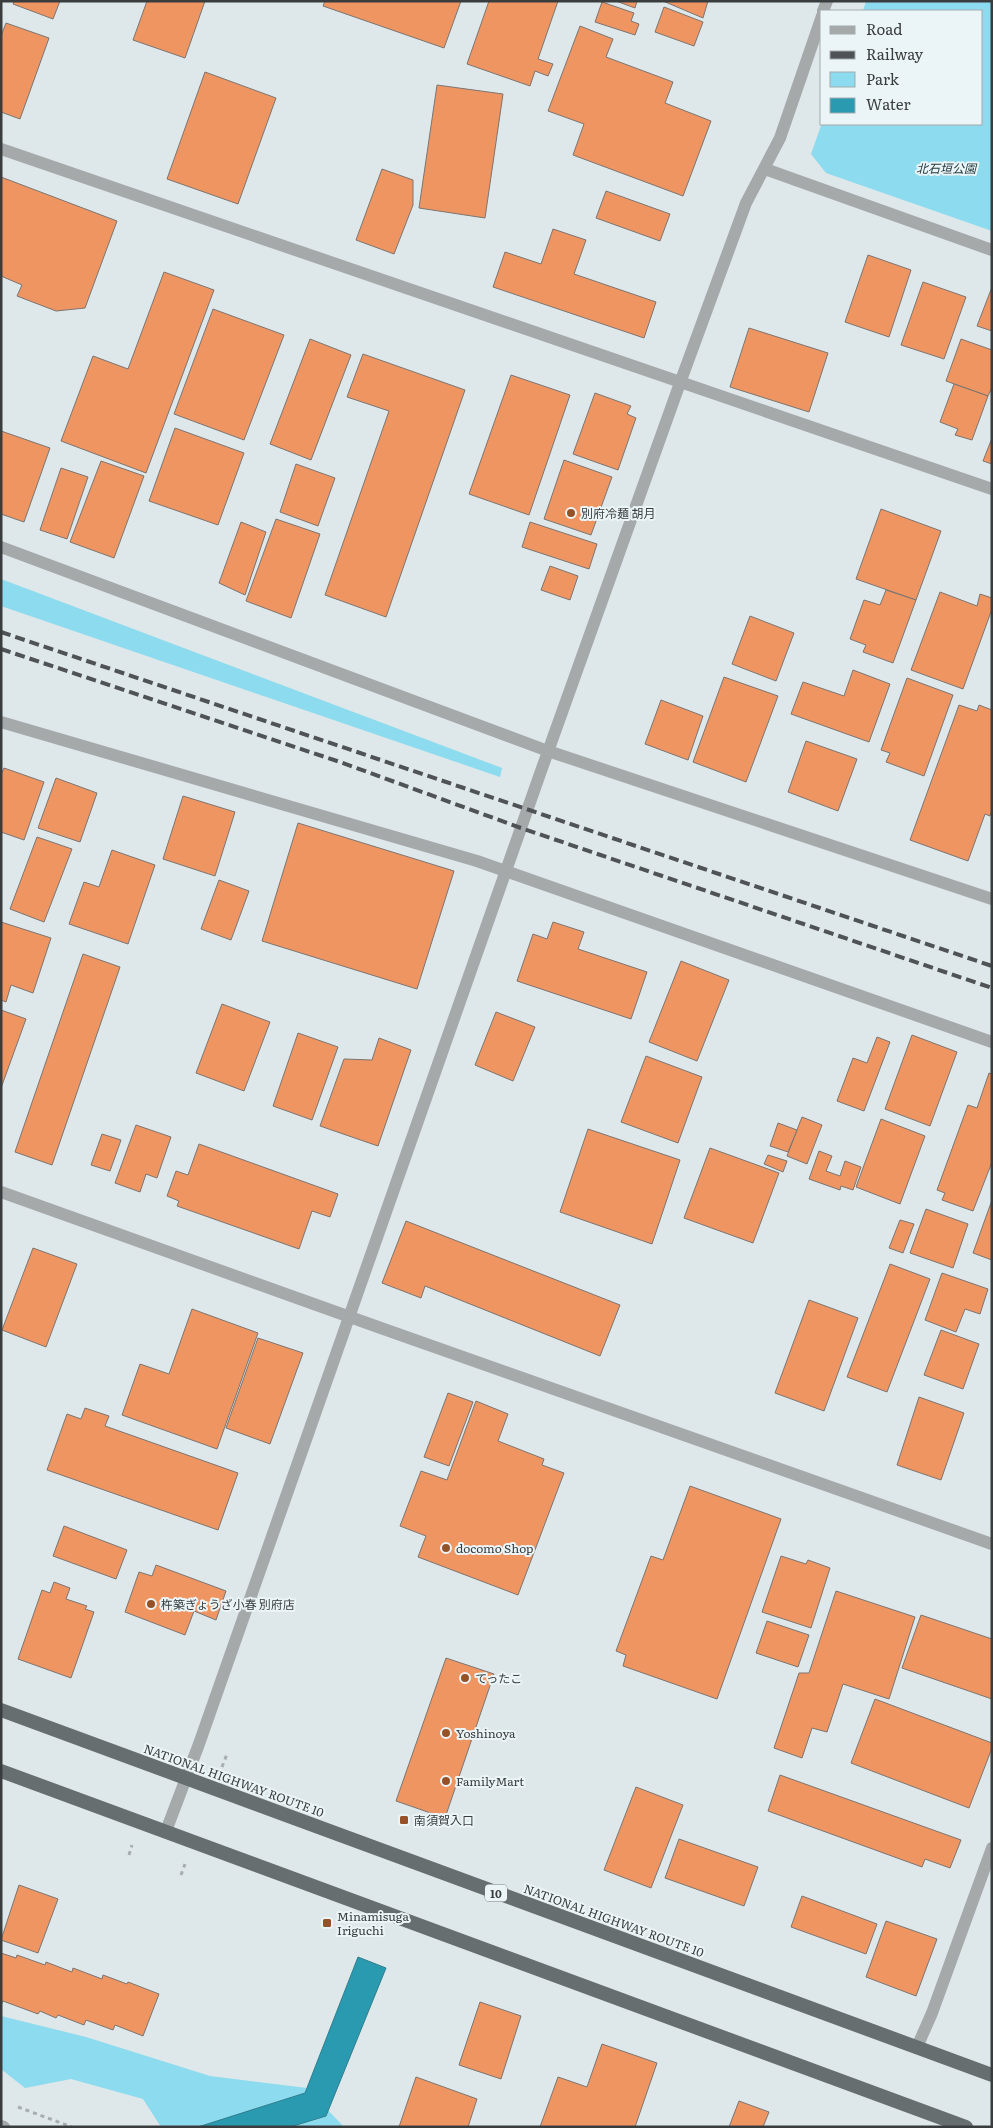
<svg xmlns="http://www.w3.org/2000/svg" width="993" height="2128" viewBox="0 0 993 2128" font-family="Literata,'Noto Sans JP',serif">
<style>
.green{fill:#8cdbee}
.water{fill:#2a9ab1;stroke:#2f7e8e}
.building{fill:#ee9562;stroke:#7c7571}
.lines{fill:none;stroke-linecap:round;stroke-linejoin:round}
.path{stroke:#a7aeb1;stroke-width:3;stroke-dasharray:4 4;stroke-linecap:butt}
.minor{stroke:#a5a9aa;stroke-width:12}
.tertiary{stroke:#a5a9aa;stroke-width:12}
.trunk{stroke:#666e70;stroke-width:14}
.rail{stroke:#4f5355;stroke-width:4;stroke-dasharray:10 5;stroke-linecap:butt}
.poi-dot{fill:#975127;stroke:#ebf5f7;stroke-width:2}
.labels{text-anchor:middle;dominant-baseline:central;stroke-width:4;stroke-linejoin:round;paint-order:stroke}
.shield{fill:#ebf5f7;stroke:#6f7476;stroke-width:1}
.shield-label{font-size:11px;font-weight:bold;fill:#3a3d3e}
.park-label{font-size:12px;font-style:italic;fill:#1e363b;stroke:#ebf5f7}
.poi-label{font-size:12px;fill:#3a3d3e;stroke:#ebf5f7;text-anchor:start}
.street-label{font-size:12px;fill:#3a3d3e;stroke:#ebf5f7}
</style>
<rect width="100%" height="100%" fill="#dee7ea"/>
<g class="green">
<path d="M866 1H992V231L826 173 811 154 822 123 982 124V11H863Z"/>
<path d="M1 579 502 768 500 777 1 606Z"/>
<path d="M1 2016 86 2037 210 2076 307 2088 344 2127H161L143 2099 71 2079 25 2088 1 2069Z"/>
</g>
<path class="water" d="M358 1957 386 1968 326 2116 290 2127H198L305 2093Z"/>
<g class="building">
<path d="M14 1H60L53 19 13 4Z"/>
<path d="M147 1H205L185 58 133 40Z"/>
<path d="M325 1H461L444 48 323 6Z"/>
<path d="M489 1H558L538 59 553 64 548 76 535 71 530 86 467 64Z"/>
<path d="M616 1H637L635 8Z"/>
<path d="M663 1H708L703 18Z"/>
<path d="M602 2 634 13 631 21 639 24 635 35 595 22Z"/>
<path d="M664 7 703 22 694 46 655 32Z"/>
<path d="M6 23 49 38 20 119 1 112V36Z"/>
<path d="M580 26 613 39 606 57 673 82 665 103 711 121 683 196 573 155 584 124 548 111Z"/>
<path d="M205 72 276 98 238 204 167 179Z"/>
<path d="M437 85 503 94 485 218 419 208Z"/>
<path d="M382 169 413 180V205L394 254 356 240Z"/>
<path d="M1 177 117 221 85 308 56 311 17 296 22 285 1 276Z"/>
<path d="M606 191 670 214 660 241 596 218Z"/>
<path d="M553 229 586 240 574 274 656 302 644 338 493 287 505 252 541 264Z"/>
<path d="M868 255 911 270 889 337 845 322Z"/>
<path d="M164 272 214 290 146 473 61 441 93 356 128 369Z"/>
<path d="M923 282 966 297 944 359 901 345Z"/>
<path d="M992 287V331L977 326Z"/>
<path d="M213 309 284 335 244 440 174 414Z"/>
<path d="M749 328 828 353 809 412 730 387Z"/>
<path d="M310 339 351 355 311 460 270 444Z"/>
<path d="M961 339 992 350V387L988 396 946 381Z"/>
<path d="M363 354 465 390 386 617 325 595 389 411 347 397Z"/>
<path d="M511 375 570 395 529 515 469 494Z"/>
<path d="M954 384 988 396 972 440 955 435 958 429 940 422Z"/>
<path d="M595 393 631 406 627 414 636 418 618 470 573 454Z"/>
<path d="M175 428 244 453 218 525 149 501Z"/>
<path d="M1 431 50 448 24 522 1 514Z"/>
<path d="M992 438V464L983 461Z"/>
<path d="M564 460 612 477 591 535 544 519Z"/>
<path d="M101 461 144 476 114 558 70 542Z"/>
<path d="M296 464 335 478 318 526 280 512Z"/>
<path d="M61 468 88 477 67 539 40 530Z"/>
<path d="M881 509 941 531 916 600 856 579Z"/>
<path d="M276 519 320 534 291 618 246 601Z"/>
<path d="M241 522 266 532 245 595 219 583Z"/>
<path d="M530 522 597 544 589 569 522 547Z"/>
<path d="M550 566 578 576 570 600 541 590Z"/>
<path d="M886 590 916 600 893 663 863 652 866 645 850 639 864 600 880 605Z"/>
<path d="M940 592 977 606 980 594 992 598V609L963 689 911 670Z"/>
<path d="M750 616 794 633 776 681 732 664Z"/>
<path d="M853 670 890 684 869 742 791 714 803 682 844 696Z"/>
<path d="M724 677 778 696 746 782 693 762Z"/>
<path d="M907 678 953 695 924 776 886 762 890 753 881 750Z"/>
<path d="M661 700 703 716 688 760 645 744Z"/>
<path d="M959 705 977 711 979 705 992 710V810L990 816 985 814 968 861 910 840Z"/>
<path d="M806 741 857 759 838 811 788 792Z"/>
<path d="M4 768 44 782 24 840 1 832V775Z"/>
<path d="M56 778 97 793 80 842 38 828Z"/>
<path d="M183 796 235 812 215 876 163 859Z"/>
<path d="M298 823 454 871 417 989 262 941Z"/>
<path d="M37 837 72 849 44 922 10 909Z"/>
<path d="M112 850 155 865 128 944 69 924 84 882 99 887Z"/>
<path d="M219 880 249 891 231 940 201 929Z"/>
<path d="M1 922 51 938 33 993 11 985 6 1002 1 1000Z"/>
<path d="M553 922 584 932 578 949 647 972 631 1019 517 981 533 934 547 939Z"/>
<path d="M83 954 120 967 52 1165 15 1152Z"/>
<path d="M681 961 729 980 697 1061 649 1042Z"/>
<path d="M222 1004 270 1022 244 1091 196 1073Z"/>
<path d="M1 1010 26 1019 1 1088Z"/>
<path d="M496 1012 535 1027 513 1081 475 1065Z"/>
<path d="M298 1033 338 1047 312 1120 273 1106Z"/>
<path d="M912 1035 957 1052 930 1126 885 1109Z"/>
<path d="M877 1037 890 1042 864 1111 837 1101 853 1058 867 1063Z"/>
<path d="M379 1038 411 1050 378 1146 320 1126 344 1059 372 1060Z"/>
<path d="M646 1056 702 1077 678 1143 621 1122Z"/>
<path d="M989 1073 992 1074V1162L973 1211 942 1200 945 1193 937 1190 968 1105 977 1108Z"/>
<path d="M802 1117 822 1125 807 1164 787 1156Z"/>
<path d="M881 1119 925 1136 900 1204 856 1187Z"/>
<path d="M778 1123 797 1130 788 1152 770 1146Z"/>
<path d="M136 1125 171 1137 157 1178 146 1174 140 1192 115 1183Z"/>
<path d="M588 1129 680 1160 652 1244 560 1212Z"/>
<path d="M102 1134 121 1140 110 1171 91 1165Z"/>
<path d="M199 1144 338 1194 330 1217 312 1211 299 1249 177 1206 179 1201 167 1196 176 1171 188 1175Z"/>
<path d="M710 1148 779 1173 753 1243 684 1218Z"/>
<path d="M819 1151 832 1156 826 1171 840 1176 845 1161 861 1167 853 1190 841 1186 840 1190 809 1179Z"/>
<path d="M768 1155 787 1161 783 1172 764 1164Z"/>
<path d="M992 1200V1260L973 1253Z"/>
<path d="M926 1209 968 1224 953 1268 910 1253Z"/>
<path d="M900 1220 914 1224 903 1253 889 1248Z"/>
<path d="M406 1221 620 1305 600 1356 425 1286 421 1298 382 1283Z"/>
<path d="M33 1248 77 1264 46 1347 2 1330Z"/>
<path d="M890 1264 930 1279 887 1392 847 1377Z"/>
<path d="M942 1273 988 1289 980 1314 965 1309 956 1332 925 1320Z"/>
<path d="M809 1300 858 1318 824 1411 775 1393Z"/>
<path d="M192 1309 258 1333 217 1449 122 1415 140 1364 169 1374Z"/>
<path d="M941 1330 979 1344 963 1389 924 1375Z"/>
<path d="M258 1338 303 1353 270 1444 226 1428Z"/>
<path d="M448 1393 473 1402 449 1466 424 1457Z"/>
<path d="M919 1397 964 1413 941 1480 897 1465Z"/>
<path d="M476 1401 508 1414 498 1441 544 1459 542 1465 564 1473 518 1595 418 1557 426 1536 400 1526 421 1471 447 1480Z"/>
<path d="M85 1408 109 1416 105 1426 238 1473 218 1530 47 1470 67 1414 81 1419Z"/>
<path d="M690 1486 781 1519 717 1699 623 1666 626 1655 616 1651 651 1556 663 1560Z"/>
<path d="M64 1526 127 1550 116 1579 53 1556Z"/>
<path d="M781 1556 806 1564 808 1560 830 1568 811 1628 762 1612Z"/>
<path d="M156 1565 226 1591 216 1620 194 1611 185 1635 125 1612 139 1572 152 1576Z"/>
<path d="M54 1582 70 1588 66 1599 87 1606 85 1609 94 1612 71 1678 18 1659 42 1590 50 1593Z"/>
<path d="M836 1591 915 1617 889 1699 843 1684 827 1732 812 1728 802 1758 774 1748 799 1673H809Z"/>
<path d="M921 1615 992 1639V1699L902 1668Z"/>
<path d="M767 1621 809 1635 798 1667 756 1653Z"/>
<path d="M446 1658 494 1674 445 1818 396 1801Z"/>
<path d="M875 1699 992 1743V1748L969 1808 851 1763Z"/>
<path d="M780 1775 961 1840 950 1868 925 1859 922 1867 768 1811Z"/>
<path d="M636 1787 683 1805 651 1888 604 1870Z"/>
<path d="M679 1839 758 1867 744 1906 665 1878Z"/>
<path d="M19 1885 58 1899 38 1953 1 1940Z"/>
<path d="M802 1896 877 1924 866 1954 791 1927Z"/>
<path d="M886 1921 937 1939 916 1996 866 1977Z"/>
<path d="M1 1953 16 1958 17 1955 45 1965 46 1962 72 1972 73 1968 102 1979 103 1975 127 1984 128 1982 159 1994 143 2036 115 2025 113 2030 86 2020 84 2025 58 2015 56 2018 40 2011 38 2014 3 2001 1 2005Z"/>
<path d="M480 2002 521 2016 501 2079 459 2065Z"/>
<path d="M602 2044 657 2063 635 2127H540L558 2077 587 2087Z"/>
<path d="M416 2077 477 2099 468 2127H399Z"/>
<path d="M739 2101 769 2112 763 2127H729Z"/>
</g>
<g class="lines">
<g class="path">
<path d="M222 1767 227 1754"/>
<path d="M129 1855 132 1845"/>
<path d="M181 1875 185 1864"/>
<path d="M18 2107 72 2127"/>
</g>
<g class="minor">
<path d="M765 169 992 250"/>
<path d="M1 722 477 861 992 1042"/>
<path d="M917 2047 932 2013 992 1848"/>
</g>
<g class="tertiary">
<path d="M823 11 827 1"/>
<path d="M1 149 992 489"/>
<path d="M1 547 548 751 992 899"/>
<path d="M1 1192 378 1327 992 1544"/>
<path d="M166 1831 199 1744 541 771 680 383 746 203 780 138 822 16"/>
<path d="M1 2126 4 2127"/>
</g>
<g class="trunk">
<path d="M1 1710 992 2075"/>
<path d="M1 1771 966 2127"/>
</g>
<g class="rail">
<path d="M1 632 992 966"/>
<path d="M1 649 340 762 521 828 992 988"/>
</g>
</g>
<g class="poi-dot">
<circle cx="571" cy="513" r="5"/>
<circle cx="446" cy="1548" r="5"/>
<circle cx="151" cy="1604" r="5"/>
<circle cx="465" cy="1678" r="5"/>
<circle cx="446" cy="1733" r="5"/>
<circle cx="446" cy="1781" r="5"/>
<rect x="399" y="1815" width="10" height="10" rx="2.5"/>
<rect x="322" y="1918" width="10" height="10" rx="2.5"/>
</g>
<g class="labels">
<rect class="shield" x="485" y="1884.5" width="22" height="17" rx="4"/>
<g class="shield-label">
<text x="496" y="1893">10</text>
</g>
<g class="park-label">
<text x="946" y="168">北石垣公園</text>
</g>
<g class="poi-label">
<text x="581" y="513">別府冷麺 胡月</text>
<text x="456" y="1548">docomo Shop</text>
<text x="161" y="1604">杵築ぎょうざ小春 別府店</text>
<text x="475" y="1678">てったこ</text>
<text x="456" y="1733">Yoshinoya</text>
<text x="456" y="1781">FamilyMart</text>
<text x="414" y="1820">南須賀入口</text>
<text x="337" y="1916">Minamisuga<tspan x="337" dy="14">Iriguchi</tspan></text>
</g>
<g class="street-label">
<text transform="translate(234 1780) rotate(20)">NATIONAL HIGHWAY ROUTE 10</text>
<text transform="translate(614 1920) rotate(20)">NATIONAL HIGHWAY ROUTE 10</text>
</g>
</g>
<rect width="993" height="2128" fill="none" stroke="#3a3d3e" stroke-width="5"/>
<rect x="820" y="10" width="162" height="115" fill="#ebf5f7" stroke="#a4abad"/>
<rect x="830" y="26" width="25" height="8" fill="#a5a9aa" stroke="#a4abad"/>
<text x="866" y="35" font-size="15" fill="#3a3d3e">Road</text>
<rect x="830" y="51" width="25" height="8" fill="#4f5355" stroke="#a4abad"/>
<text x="866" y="60" font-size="15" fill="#3a3d3e">Railway</text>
<rect x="830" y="72" width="25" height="15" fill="#8cdbee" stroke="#a4abad"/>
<text x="866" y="85" font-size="15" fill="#3a3d3e">Park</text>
<rect x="830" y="98" width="25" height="15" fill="#2a9ab1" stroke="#a4abad"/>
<text x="866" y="110" font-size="15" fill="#3a3d3e">Water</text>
</svg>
